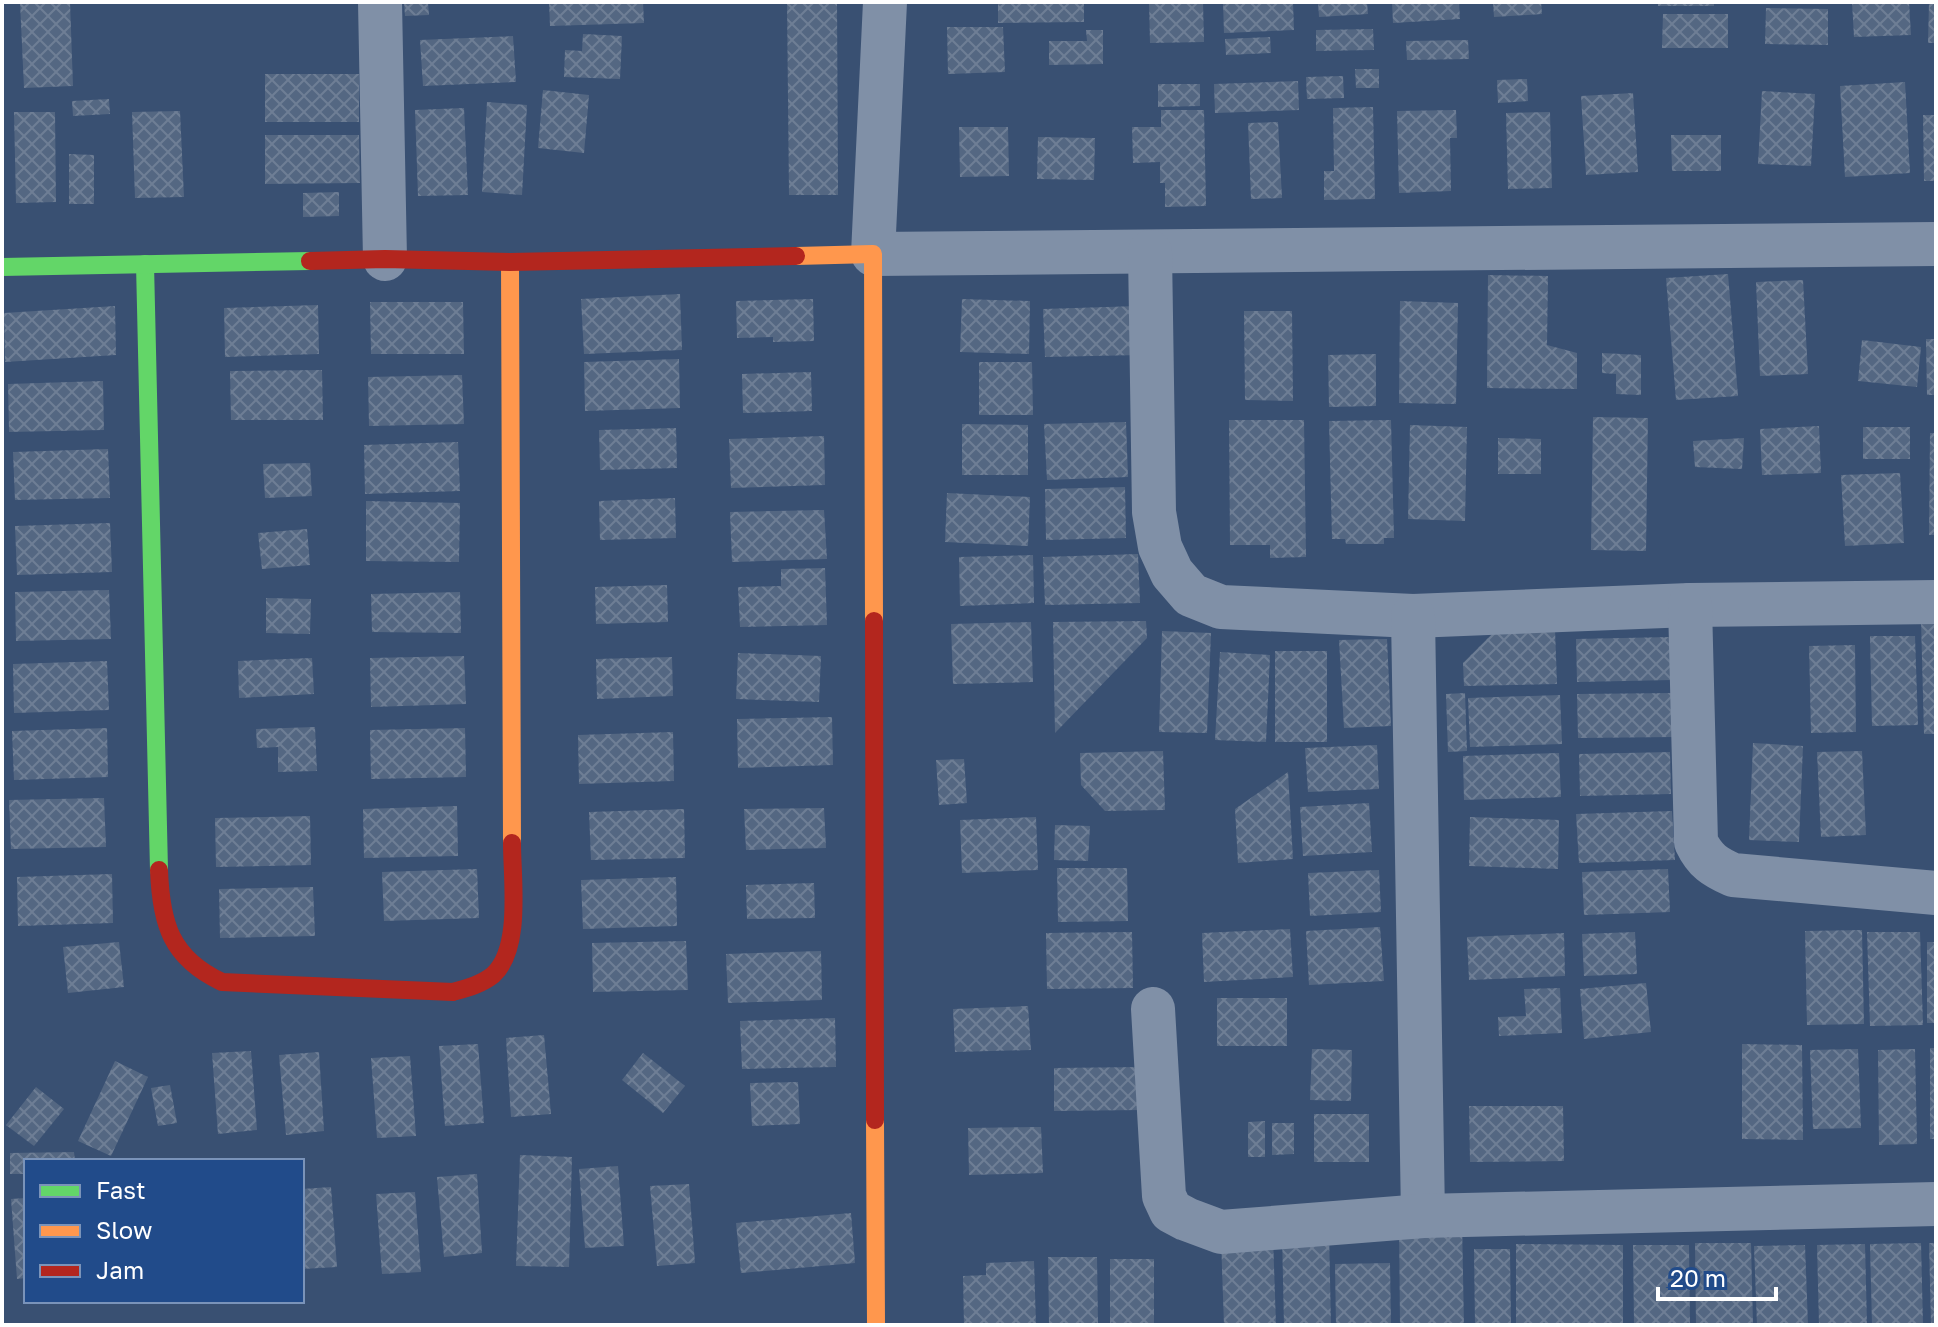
<svg xmlns="http://www.w3.org/2000/svg" width="1938" height="1327" viewBox="0 0 1938 1327" font-family="'Golos Text',sans-serif">
<style>
.building{fill:url(#building-cross-hatch)}
.lines{fill:none;stroke-linecap:round;stroke-linejoin:round}
.street{stroke:#8090a7;stroke-width:44}
.fast{stroke:#63d668;stroke-width:18}
.slow{stroke:#ff974d;stroke-width:18}
.jam{stroke:#b3261e;stroke-width:18}
</style>
<defs>
<pattern id="building-cross-hatch" width="8" height="8" patternUnits="userSpaceOnUse" patternTransform="scale(2)"><rect width="8" height="8" fill="#546782"/><path d="M0 0l8 8M0 8l8-8" fill="none" stroke="#6e7e95"/></pattern>
</defs>
<rect width="100%" height="100%" fill="#395072"/>
<g class="building">
<path d="M20 2H70L73 86 24 88Z"/>
<path d="M404 2H428L429 15 405 16Z"/>
<path d="M549 2H643L644 23 550 26Z"/>
<path d="M787 2H837L838 195H789Z"/>
<path d="M998 2H1084V22L998 23Z"/>
<path d="M1149 2H1203L1204 42 1150 43Z"/>
<path d="M1223 2H1293L1294 30 1224 33Z"/>
<path d="M1318 2H1367L1368 14 1319 17Z"/>
<path d="M1392 2H1459L1460 19 1393 23Z"/>
<path d="M1493 2H1541L1542 14 1494 17Z"/>
<rect x="1658" y="2" width="56" height="4"/>
<path d="M1852 2H1909L1911 35 1854 37Z"/>
<path d="M1929 2H1936V43H1928Z"/>
<path d="M1766 8 1828 9V45L1765 44Z"/>
<path d="M1663 14H1728V48H1662Z"/>
<path d="M947 27H1003L1005 72 948 74Z"/>
<path d="M1373 29 1374 50 1316 51V30Z"/>
<path d="M1086 30H1103V64L1049 65V41H1087Z"/>
<path d="M583 34 622 36 620 79 564 77 565 50 582 51Z"/>
<path d="M513 36 516 82 423 86 420 40Z"/>
<path d="M1270 37 1271 53 1226 55 1225 39Z"/>
<path d="M1468 40 1469 59 1407 60 1406 41Z"/>
<path d="M1355 69H1379V88H1356Z"/>
<rect x="265" y="74" width="94" height="48"/>
<path d="M1343 76 1344 98 1307 99 1306 77Z"/>
<path d="M1527 79 1528 101 1498 103 1497 80Z"/>
<path d="M1298 81 1299 110 1215 113 1214 84Z"/>
<path d="M1905 82 1910 173 1845 177 1840 86Z"/>
<path d="M1158 84H1200V106L1158 107Z"/>
<path d="M543 90 589 95 584 153 538 148Z"/>
<path d="M1762 91 1815 94 1811 166 1758 164Z"/>
<path d="M1633 93 1638 172 1586 175 1581 96Z"/>
<path d="M109 99 110 114 73 116 72 101Z"/>
<path d="M487 102 527 105 522 195 482 192Z"/>
<path d="M1373 107 1375 199 1324 200V171H1334L1333 108Z"/>
<path d="M464 108 468 195 418 196 415 110Z"/>
<path d="M1161 110H1204L1206 206 1165 207V183H1160V162L1133 163 1132 127H1161Z"/>
<path d="M1456 110 1457 138H1450L1451 191 1399 193 1397 111Z"/>
<path d="M180 111 184 197 135 198 132 112Z"/>
<path d="M14 112H55L56 202 16 203Z"/>
<path d="M1550 112 1552 188 1508 189 1506 113Z"/>
<path d="M1923 115H1936V181H1924Z"/>
<path d="M1278 122 1282 198 1251 199 1248 123Z"/>
<path d="M959 127H1008L1009 176 960 177Z"/>
<path d="M265 135H359L360 183 265 184Z"/>
<path d="M1671 135H1721V171H1672Z"/>
<path d="M1038 137 1095 138 1094 180 1037 179Z"/>
<path d="M69 154 94 155V204H69Z"/>
<path d="M339 192V216L303 217V193Z"/>
<path d="M1728 274 1738 396 1676 400 1666 278Z"/>
<path d="M1488 275 1548 276 1547 345 1577 353V389L1487 388Z"/>
<path d="M1803 280 1808 374 1760 376 1756 282Z"/>
<path d="M680 294 682 350 584 354 581 299Z"/>
<path d="M813 299 814 341 773 342V337L737 338 736 301Z"/>
<path d="M962 299 1030 301 1029 354 960 352Z"/>
<path d="M1400 301 1458 303 1456 404 1399 403Z"/>
<path d="M370 302H463L464 354H371Z"/>
<path d="M318 305 319 354 225 357 224 308Z"/>
<path d="M115 306 116 355 5 362 4 313Z"/>
<path d="M1138 306 1140 355 1045 357 1043 309Z"/>
<path d="M1244 311H1292L1293 401 1245 400Z"/>
<path d="M1926 339H1936V395H1927Z"/>
<path d="M1862 340 1921 347 1917 387 1858 381Z"/>
<path d="M1602 353 1641 355V395L1616 394V374L1602 373Z"/>
<path d="M1376 354V406L1329 407 1328 355Z"/>
<path d="M679 359 680 408 585 411 584 362Z"/>
<path d="M979 362H1032L1033 415H979Z"/>
<path d="M322 370 323 420H231L230 371Z"/>
<path d="M811 372 812 411 743 413 742 374Z"/>
<path d="M462 375 464 424 369 426 368 377Z"/>
<path d="M103 381 104 430 9 432 8 384Z"/>
<path d="M1593 417 1648 418 1646 551 1591 550Z"/>
<path d="M1229 420H1304L1306 557 1270 558V545H1230Z"/>
<path d="M1391 420 1394 538H1384V544H1346L1345 539H1332L1329 421Z"/>
<path d="M1126 422 1128 477 1047 480 1044 424Z"/>
<path d="M962 424 1028 425V475H962Z"/>
<path d="M1410 425 1467 427 1465 521 1408 519Z"/>
<path d="M1819 426 1821 473 1762 475 1760 429Z"/>
<rect x="1863" y="427" width="47" height="32"/>
<path d="M676 428 677 468 600 470 599 430Z"/>
<path d="M1930 433H1936V535H1929Z"/>
<path d="M824 436 825 485 731 488 729 439Z"/>
<path d="M1498 438 1541 439V474H1498Z"/>
<path d="M1744 438 1742 469 1695 467 1693 441Z"/>
<path d="M458 442 460 491 365 494 364 445Z"/>
<path d="M108 449 110 498 15 500 13 452Z"/>
<path d="M310 463 312 496 265 498 263 464Z"/>
<path d="M1900 473 1904 543 1845 546 1841 475Z"/>
<path d="M1125 487 1126 538 1046 540 1045 489Z"/>
<path d="M947 493 1030 497 1028 546 945 542Z"/>
<path d="M675 498 676 538 600 540 599 501Z"/>
<path d="M366 501 460 503 459 562 366 561Z"/>
<path d="M824 510 827 559 732 562 730 512Z"/>
<path d="M110 523 112 572 17 575 15 526Z"/>
<path d="M307 529 310 565 262 569 258 533Z"/>
<path d="M1138 554 1140 603 1045 605 1043 557Z"/>
<path d="M1033 555 1034 603 960 606 959 557Z"/>
<path d="M825 568 827 625 740 627 738 587 781 586V569Z"/>
<path d="M667 585 668 622 596 624 595 587Z"/>
<path d="M109 590 111 639 16 641 15 592Z"/>
<path d="M460 592 461 633 372 632 371 594Z"/>
<path d="M266 598 311 599 310 634 266 633Z"/>
<path d="M1146 621 1147 638 1055 733 1053 622Z"/>
<path d="M1921 621H1936V734H1924Z"/>
<path d="M1031 622 1033 682 953 684 951 624Z"/>
<path d="M1555 629 1557 684 1464 686 1463 663 1496 630Z"/>
<path d="M1162 631 1211 633 1207 733 1159 732Z"/>
<path d="M1870 636H1915L1918 725 1872 726Z"/>
<path d="M1670 637 1672 680 1577 682 1576 639Z"/>
<path d="M1387 639 1391 726 1344 728 1339 640Z"/>
<path d="M1855 645 1856 732 1811 733 1809 646Z"/>
<rect x="1275" y="651" width="52" height="91"/>
<path d="M1220 652 1270 655 1266 742 1215 740Z"/>
<path d="M738 653 821 656 819 702 736 699Z"/>
<path d="M464 656 466 704 371 707 370 658Z"/>
<path d="M672 657 673 696 597 699 596 659Z"/>
<path d="M312 658 314 694 239 698 238 661Z"/>
<path d="M107 661 109 710 14 713 13 664Z"/>
<path d="M1465 693 1467 751 1448 752 1446 694Z"/>
<path d="M1673 693V737L1578 738 1577 694Z"/>
<path d="M1560 695 1562 744 1470 747 1468 698Z"/>
<path d="M832 717 833 765 738 768 737 719Z"/>
<path d="M315 727 317 771 278 772V747L257 748 256 729Z"/>
<path d="M107 728 108 777 14 780 12 731Z"/>
<path d="M465 728 466 777 371 779 370 730Z"/>
<path d="M673 732 674 781 579 784 578 735Z"/>
<path d="M1753 743 1803 746 1799 842 1749 840Z"/>
<path d="M1377 745 1379 789 1308 792 1305 748Z"/>
<path d="M1163 751 1165 810 1105 811 1081 785 1080 753Z"/>
<path d="M1862 751 1866 835 1821 837 1817 752Z"/>
<path d="M1670 752 1671 794 1580 796 1579 754Z"/>
<path d="M1559 753 1561 797 1464 800 1463 756Z"/>
<path d="M964 759 967 803 939 805 936 760Z"/>
<path d="M1288 772 1293 859 1238 863 1235 809Z"/>
<path d="M104 798 106 847 11 849 9 800Z"/>
<path d="M1369 803 1372 852 1303 856 1300 807Z"/>
<path d="M457 806 458 856 364 858 363 809Z"/>
<path d="M824 808 826 848 746 850 744 809Z"/>
<path d="M684 809 685 858 591 860 589 812Z"/>
<path d="M1672 811 1675 860 1579 863 1576 814Z"/>
<path d="M310 816 311 865 216 867 215 818Z"/>
<path d="M1036 817 1038 870 962 873 960 820Z"/>
<path d="M1470 817 1559 820 1558 869 1469 866Z"/>
<path d="M1055 825 1090 826 1088 861 1054 860Z"/>
<path d="M1057 868H1127L1128 921 1058 922Z"/>
<path d="M477 869 479 918 384 921 382 872Z"/>
<path d="M1668 869 1670 912 1584 915 1582 872Z"/>
<path d="M1379 870 1381 912 1310 916 1308 873Z"/>
<path d="M112 874 113 923 18 926 17 877Z"/>
<path d="M676 877 677 926 583 929 581 880Z"/>
<path d="M814 883 815 918 747 919 746 885Z"/>
<path d="M313 887 315 936 220 938 219 889Z"/>
<path d="M1380 927 1384 981 1309 985 1306 931Z"/>
<path d="M1290 929 1293 977 1204 982 1202 933Z"/>
<path d="M1862 930 1864 1024 1807 1025 1805 931Z"/>
<path d="M1132 932 1133 988 1047 989 1046 933Z"/>
<path d="M1635 932 1637 974 1584 976 1582 934Z"/>
<path d="M1867 932H1920L1923 1025 1870 1026Z"/>
<path d="M1564 933 1565 976 1469 980 1467 937Z"/>
<path d="M686 941 688 990 593 992 592 943Z"/>
<path d="M119 942 124 987 68 993 63 947Z"/>
<rect x="1927" y="942" width="9" height="81"/>
<path d="M821 951 822 1000 728 1003 726 954Z"/>
<path d="M1646 983 1651 1032 1584 1039 1580 989Z"/>
<path d="M1560 988 1562 1033 1499 1036 1498 1017 1526 1016 1524 989Z"/>
<rect x="1217" y="998" width="70" height="48"/>
<path d="M1028 1006 1031 1050 955 1052 953 1009Z"/>
<path d="M835 1018 836 1067 742 1069 740 1021Z"/>
<path d="M544 1035 551 1114 511 1117 506 1038Z"/>
<path d="M478 1044 484 1123 445 1126 439 1046Z"/>
<path d="M1742 1044 1802 1045 1803 1140 1742 1139Z"/>
<rect x="1930" y="1048" width="6" height="91"/>
<path d="M1312 1049 1352 1050 1351 1101 1310 1100Z"/>
<path d="M1858 1049 1861 1128 1813 1129 1810 1050Z"/>
<path d="M1915 1049 1917 1144 1879 1145 1878 1050Z"/>
<path d="M251 1051 257 1130 218 1134 212 1053Z"/>
<path d="M319 1052 324 1131 286 1135 279 1055Z"/>
<path d="M643 1053 685 1086 663 1113 622 1080Z"/>
<path d="M410 1056 416 1136 377 1138 371 1058Z"/>
<path d="M115 1061 148 1077 111 1156 78 1141Z"/>
<path d="M1140 1067 1141 1110 1054 1111V1068Z"/>
<path d="M798 1082 800 1124 752 1126 750 1083Z"/>
<path d="M170 1085 177 1123 158 1126 151 1088Z"/>
<path d="M36 1087 64 1109 34 1146 6 1125Z"/>
<path d="M1469 1106H1563L1564 1161 1470 1162Z"/>
<rect x="1314" y="1114" width="55" height="48"/>
<path d="M1265 1121V1157H1248V1122Z"/>
<path d="M1272 1123H1294V1154L1272 1155Z"/>
<path d="M1041 1127 1043 1173 969 1175 968 1128Z"/>
<path d="M74 1152 75 1161H26V1174H10V1153Z"/>
<path d="M520 1155 572 1157 569 1267 516 1266Z"/>
<path d="M618 1166 624 1246 585 1248 579 1169Z"/>
<path d="M477 1174 482 1253 444 1257 437 1177Z"/>
<path d="M689 1184 695 1263 657 1266 650 1186Z"/>
<path d="M331 1187 337 1267 302 1269V1189Z"/>
<path d="M415 1192 421 1272 382 1274 376 1194Z"/>
<path d="M26 1198V1278L17 1279 11 1199Z"/>
<path d="M851 1213 855 1263 741 1273 736 1223Z"/>
<path d="M1399 1222H1462L1464 1325H1400Z"/>
<path d="M1329 1232 1331 1325H1284L1282 1234Z"/>
<path d="M1273 1237 1276 1325H1224L1221 1239Z"/>
<path d="M1695 1243H1751L1753 1325H1696Z"/>
<path d="M1921 1243 1923 1325H1872L1870 1244Z"/>
<path d="M1929 1243H1936V1325H1931Z"/>
<path d="M1516 1244 1623 1245V1325H1516Z"/>
<path d="M1865 1244 1867 1325H1819L1817 1245Z"/>
<path d="M1633 1245H1689L1690 1325H1634Z"/>
<path d="M1805 1245 1808 1325H1757L1754 1246Z"/>
<path d="M1474 1249H1510L1511 1325H1475Z"/>
<path d="M1048 1257H1097L1098 1325H1049Z"/>
<rect x="1110" y="1259" width="44" height="66"/>
<path d="M1034 1261 1036 1325H964L963 1276 986 1275V1263Z"/>
<path d="M1390 1263 1391 1325H1336L1335 1264Z"/>
</g>
<g class="lines">
<g class="street">
<path d="M380 2 385 259"/>
<path d="M885 2 873 254 1936 244"/>
<path d="M1150 252 1154 512 1160 547 1172 573 1191 595 1221 607 1413 616 1690 605 1936 602"/>
<path d="M1690 605 1696 842C1705 861 1715 867 1733 875L1936 893"/>
<path d="M1413 616 1423 1216"/>
<path d="M1153 1009 1164 1196 1171 1211 1186 1219 1221 1232 1423 1216 1936 1204"/>
</g>
<g class="fast">
<path d="M145 264 159 870"/>
<path d="M2 267 310 261"/>
</g>
<g class="slow">
<path d="M796 256 873 254 874 621"/>
<path d="M510 262 512 843"/>
<path d="M875 1120 876 1325"/>
</g>
<g class="jam">
<path d="M310 261 385 259 510 262 796 256"/>
<path d="M874 621 875 1120"/>
<path d="M159 870C161 924 171 958 222 982L453 992C467 988 482 984 493 975 522 949 512 880 512 843"/>
</g>
</g>
<rect width="1938" height="1327" fill="none" stroke="#ffffff" stroke-width="8"/>
<rect x="24" y="1159" width="280" height="144" fill="#214b8a" stroke="#7a93b9" stroke-width="2"/>
<rect x="40" y="1185" width="40" height="12" fill="#63d668" stroke="#7a93b9" stroke-width="2"/>
<text x="96" y="1199" font-size="24" fill="#ffffff">Fast</text>
<rect x="40" y="1225" width="40" height="12" fill="#ff974d" stroke="#7a93b9" stroke-width="2"/>
<text x="96" y="1239" font-size="24" fill="#ffffff">Slow</text>
<rect x="40" y="1265" width="40" height="12" fill="#b3261e" stroke="#7a93b9" stroke-width="2"/>
<text x="96" y="1279" font-size="24" fill="#ffffff">Jam</text>
<path d="M1658 1287v12h118v-12" fill="none" stroke="#ffffff" stroke-width="4"/>
<text x="1670" y="1287" font-size="24" fill="#ffffff" stroke="#214b8a" stroke-width="6" paint-order="stroke">20 m</text>
</svg>
